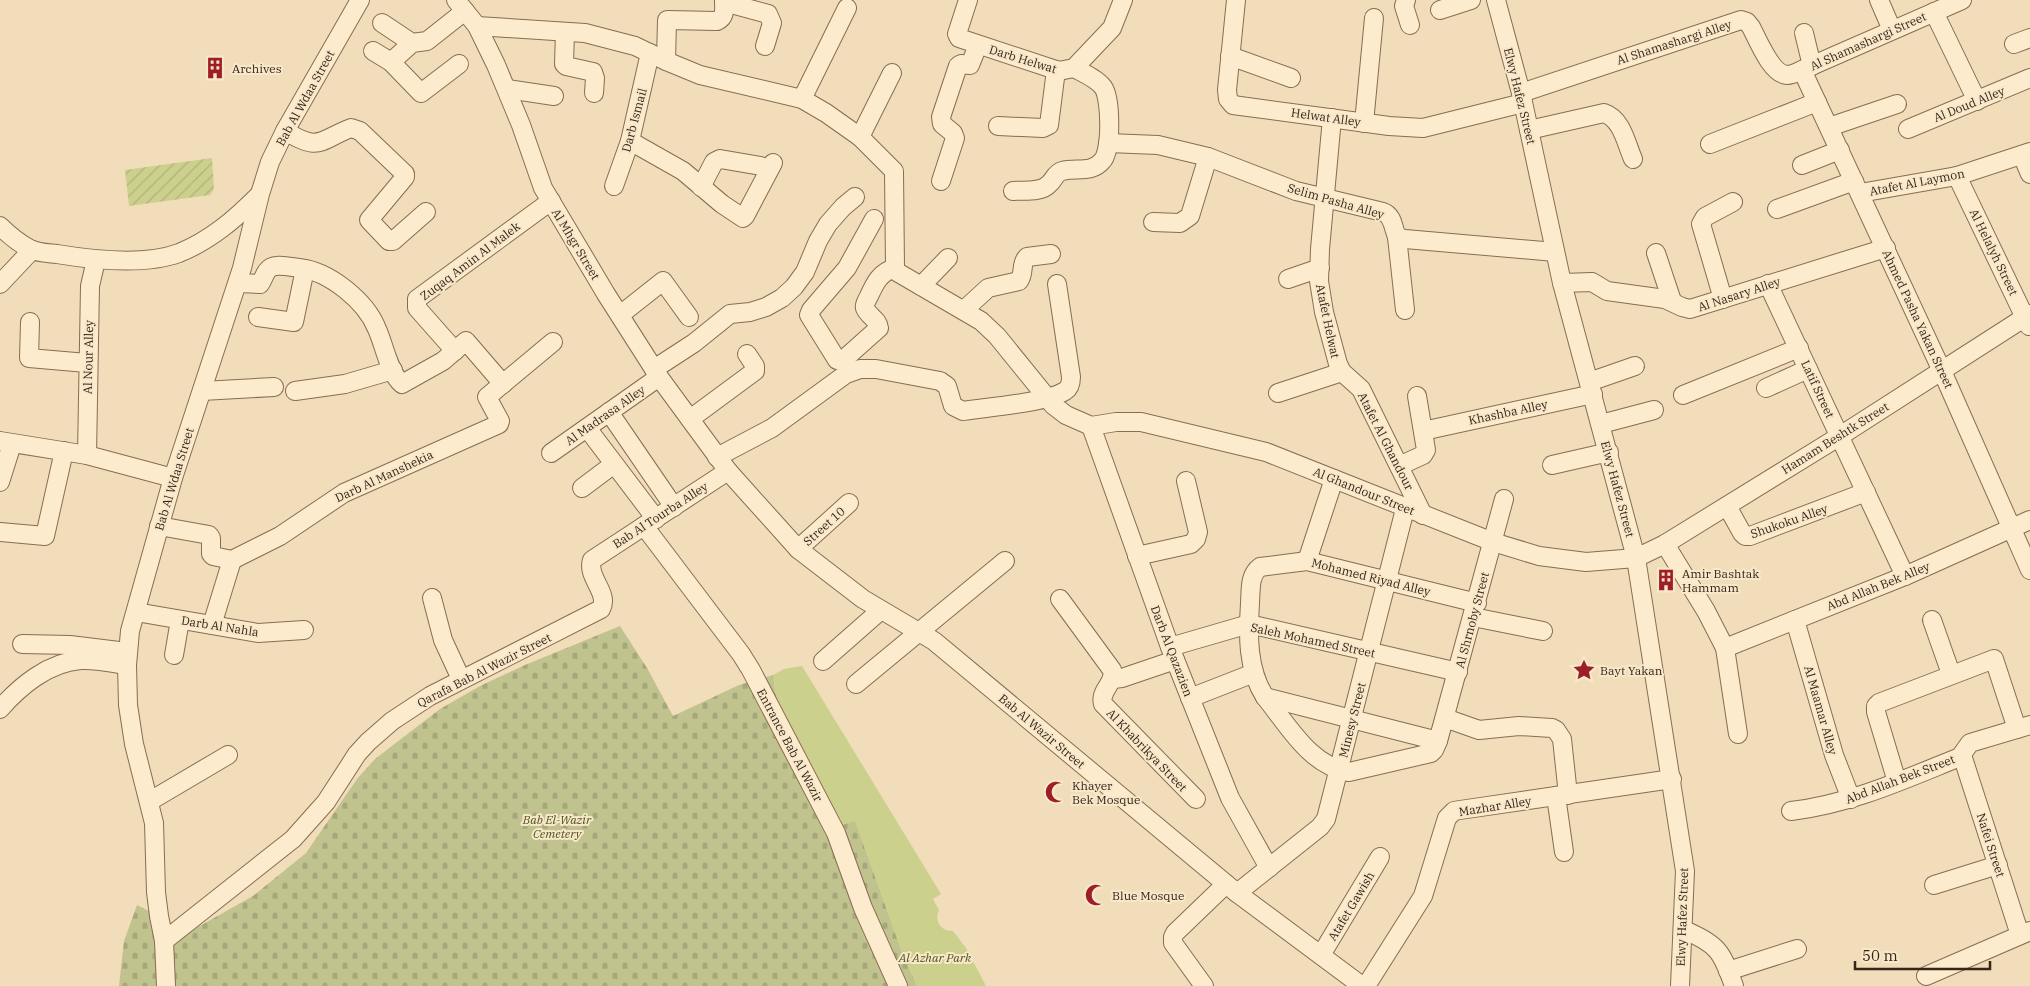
<svg xmlns="http://www.w3.org/2000/svg" width="2030" height="986" viewBox="0 0 2030 986" font-family="'IBM Plex Serif',serif">
<style>
.cemetery{fill:url(#cemetery-stones)}
.park{fill:#ccd08d}
.garden{fill:url(#garden-furrows)}
.lines{fill:none;stroke-linecap:round;stroke-linejoin:round}
.minor-casing{stroke:#896c53;stroke-width:20}
.minor{stroke:#fcebcd;stroke-width:18}
.labels{text-anchor:middle;dominant-baseline:central;stroke-width:4;stroke-linejoin:round;paint-order:stroke}
.street-label{font-size:12px;fill:#362519;stroke:#f8e8c9}
.poi-label{font-size:12px;fill:#362519;stroke:#f8e8c9;text-anchor:start}
.park-label{font-size:12px;font-style:italic;fill:#4b551e;stroke:#f8e8c9}
</style>
<defs>
<pattern id="cemetery-stones" width="16" height="16" patternUnits="userSpaceOnUse" patternTransform="scale(1.25)"><rect width="16" height="16" fill="#c0c38e"/><path d="M2 7V4a2 2 0 0 1 4 0v3zM10 15v-3a2 2 0 0 1 4 0v3z" fill="#a6a77a"/></pattern>
<pattern id="garden-furrows" width="10" height="10" patternUnits="userSpaceOnUse" patternTransform="scale(1.25)"><rect width="10" height="10" fill="#ccd08d"/><path d="M-1 1l2-2M0 10L10 0M9 11l2-2" fill="none" stroke="#b0b279"/></pattern>
</defs>
<rect width="100%" height="100%" fill="#f1ddb9"/>
<path class="cemetery" d="M620 626 647 668 673 716 739 685 773 675 776 696 781 709 842 825 855 820 902 952 917 986H119L124 941 137 905 189 932 253 896 306 853 357 779 375 759 440 709 480 686 525 665Z"/>
<path class="park" d="M802 666 941 894 933 899 939 910C934 921 940 931 953 931L966 948 986 986H917L902 952 855 821 842 825 776 696 773 675 784 669Z"/>
<path class="garden" d="M212 158 214 189 210 195 129 206 125 170Z"/>
<g class="lines">
<g class="minor-casing">
<g id="minor">
<path d="M456 0 477 26 496 65 521 125 543 188 606 294 659 377 728 471 798 549 863 599 934 641 1237 893 1362 986"/>
<path d="M968 0 957 34 959 38 1059 71 1074 68 1112 28 1123 0"/>
<path d="M1236 0 1227 90 1228 99 1233 105 1389 126 1423 128 1523 103"/>
<path d="M1406 0 1404 6 1410 25"/>
<path d="M1496 0 1521 93 1562 283 1636 558 1685 871 1680 986"/>
<path d="M1879 0 1892 30"/>
<path d="M724 2 768 14 772 23 765 46"/>
<path d="M1440 10 1471 0"/>
<path d="M1934 12 1977 101"/>
<path d="M382 23 412 43"/>
<path d="M477 26 585 33 635 46 666 61 700 75 802 99 826 113 860 137 894 171 895 268 897 272 981 321 997 336 1053 405 1066 415 1091 426 1116 422H1141L1266 452 1493 542 1539 556 1586 562 1636 558 1665 544 1840 436 2030 314"/>
<path d="M565 32 564 64 566 66 593 72 595 78 594 93"/>
<path d="M1804 33 1812 66"/>
<path d="M2014 44 2030 38"/>
<path d="M373 51 391 62 421 93 459 64"/>
<path d="M1230 56 1291 78"/>
<path d="M666 61 667 20 717 21C726 17 724 9 724 0"/>
<path d="M391 62 412 43 427 41 465 11"/>
<path d="M1802 70 1942 371 2030 570"/>
<path d="M507 89 554 96"/>
<path d="M1521 93 1741 20 1747 22 1751 27C1758 40 1771 74 1787 75 1792 75 1798 72 1802 70L1962 0"/>
<path d="M802 99 847 8"/>
<path d="M1332 118 1320 249 1319 281 1324 312 1338 364 1342 372 1361 389 1423 515"/>
<path d="M1364 123 1374 18"/>
<path d="M998 126 1043 128 1049 125 1056 70"/>
<path d="M1829 127 1897 104"/>
<path d="M1908 129 2030 78"/>
<path d="M1529 130 1604 113C1622 119 1626 143 1633 159"/>
<path d="M285 131C320 152 318 141 351 128L360 131 405 174V177L369 220 389 241H393L426 212"/>
<path d="M860 137 892 73"/>
<path d="M630 141 683 171 722 204 743 218 745 216 773 163"/>
<path d="M1108 143 1158 145 1208 157 1296 191 1383 212C1393 215 1393 228 1397 237L1405 239 1555 252"/>
<path d="M1710 144 1817 102"/>
<path d="M2022 155 2030 174"/>
<path d="M1802 165 1840 150"/>
<path d="M1957 176 2029 326"/>
<path d="M941 181 955 138 953 133 942 124 941 117 958 66 961 64 970 65 978 45"/>
<path d="M614 186 630 141 650 53"/>
<path d="M701 187 714 162 720 159 761 166"/>
<path d="M1013 191C1024 190 1041 193 1049 184 1054 180 1055 173 1062 171 1076 167 1091 174 1102 161 1112 151 1111 98 1103 87 1096 78 1083 73 1074 68"/>
<path d="M1860 193 1957 176 2030 152"/>
<path d="M1777 209 1854 181"/>
<path d="M874 219 847 268 811 310 809 315 837 360 842 361 879 328C878 319 868 316 865 308 864 305 867 300 869 296 875 283 880 272 895 268"/>
<path d="M1153 222 1180 223 1190 216 1208 157"/>
<path d="M0 226C9 235 19 243 30 249 38 253 48 253 57 254 93 260 144 266 179 253 211 240 235 219 259 195"/>
<path d="M1397 237 1405 310"/>
<path d="M1656 253 1672 301"/>
<path d="M1288 279 1320 268"/>
<path d="M238 283 260 284C263 280 264 275 267 271 273 262 290 267 299 268 329 271 366 301 377 329 384 344 389 373 402 384L443 361 466 341 503 384"/>
<path d="M1562 283 1592 282 1607 291 1665 299 1682 307 1690 309 1886 248"/>
<path d="M0 284 32 250"/>
<path d="M1768 284 1905 576"/>
<path d="M921 286 948 258"/>
<path d="M1723 299 1701 224 1705 217 1733 202"/>
<path d="M964 310 988 288 1019 281C1025 273 1020 264 1027 257L1051 254"/>
<path d="M620 315 663 281 689 317"/>
<path d="M258 317 294 322 305 269"/>
<path d="M30 322 29 358 87 363"/>
<path d="M455 351 417 308V299L551 201"/>
<path d="M654 369 694 343 730 314 750 312 766 307 782 298 794 287 805 272 818 241 828 224 843 207 855 197"/>
<path d="M1589 382 1635 366"/>
<path d="M1766 388 1808 369"/>
<path d="M202 391 274 387"/>
<path d="M295 391 345 384 393 370"/>
<path d="M1278 393 1342 372"/>
<path d="M1683 395 1799 348"/>
<path d="M609 412 674 507"/>
<path d="M690 419 755 371V366L747 354"/>
<path d="M1601 424 1654 410"/>
<path d="M1091 426 1170 647 1230 798 1269 868"/>
<path d="M587 428 656 519"/>
<path d="M1423 431 1593 394"/>
<path d="M0 441 87 455 173 478"/>
<path d="M551 453 659 377"/>
<path d="M87 455 90 286 96 260"/>
<path d="M717 457 772 428 846 374 860 369H876L940 381 947 386 953 406 963 411C988 407 1046 403 1065 391 1070 388 1071 383 1071 377L1057 284"/>
<path d="M1552 465 1609 452"/>
<path d="M1399 466 1423 455 1426 450 1417 396"/>
<path d="M0 482 12 444"/>
<path d="M582 488 614 464"/>
<path d="M1727 506 1742 533 1745 536H1750L1866 492"/>
<path d="M159 526 209 535 211 538V554L213 556 232 560 280 536 344 493 499 424 500 421 487 397 553 342"/>
<path d="M644 526 741 654 751 670 836 833 863 908 898 986"/>
<path d="M0 532 45 536 64 451"/>
<path d="M1665 544 1706 611 1725 648 1738 734"/>
<path d="M798 549 849 503"/>
<path d="M1137 556 1191 544 1196 539 1198 532 1186 481"/>
<path d="M1307 561 1334 479"/>
<path d="M432 598 443 640 461 679"/>
<path d="M1060 599 1112 670C1116 683 1099 690 1103 704L1196 799"/>
<path d="M1477 603 1307 561 1260 567C1249 575 1251 590 1250 603 1248 634 1247 669 1265 697 1288 725 1310 766 1349 772L1431 753 1434 750 1438 741 1504 499"/>
<path d="M136 612 258 633 304 630"/>
<path d="M1473 617 1543 631"/>
<path d="M1795 620 1834 755 1851 799"/>
<path d="M1932 620 1951 674"/>
<path d="M212 625 232 560"/>
<path d="M22 644 70 645 127 652"/>
<path d="M1170 647 1249 624 1458 672"/>
<path d="M1725 648 1905 576 2030 520"/>
<path d="M174 655 180 620"/>
<path d="M823 661 881 610"/>
<path d="M1113 679 1122 678 1175 660"/>
<path d="M856 684 1005 561"/>
<path d="M1265 697 1438 741"/>
<path d="M1190 698 1254 673"/>
<path d="M0 709C20 686 49 662 81 660 96 659 112 663 127 665"/>
<path d="M1445 718 1479 730 1519 726 1552 728 1556 730 1562 739 1568 795"/>
<path d="M1962 755 2020 935"/>
<path d="M1897 782 1876 712V706L1879 703 1994 659 2017 729"/>
<path d="M1556 796 1564 852"/>
<path d="M150 801 228 755"/>
<path d="M1791 811C1851 804 1905 779 1960 757L1970 743 2030 725"/>
<path d="M1934 885 1998 865"/>
<path d="M1237 893 1320 827 1326 819 1405 509"/>
<path d="M1684 930C1718 944 1722 952 1734 986"/>
<path d="M164 941 293 839 326 802 357 754 368 742 392 721 430 696 601 609C610 593 586 577 592 560L728 471"/>
<path d="M1321 955 1380 857"/>
<path d="M1728 971 1797 949"/>
<path d="M1926 976 2030 931"/>
<path d="M166 986 164 941 159 916 156 892 154 823 134 744 128 705 127 665 130 631 173 478 242 268 260 194 270 162 285 131 360 0"/>
<path d="M1204 986 1173 943V937L1175 933 1226 884"/>
<path d="M1366 986 1423 896 1447 818 1454 811 1460 810 1672 779"/>
</g>
</g>
<use href="#minor" class="minor"/>
</g>
<defs>
<g id="building-bare" transform="scale(1.725)"><path d="M-4-6H4V6H1V3H-1V6H-4ZM-2.5-4.3h1.7v1.8h-1.7ZM.8-4.3h1.7v1.8H.8ZM-2.5-1h1.7V.8h-1.7ZM.8-1h1.7V.8H.8Z" fill="#9d1e27" stroke="#f8e8c9" stroke-width="2.5" paint-order="stroke"/></g>
<g id="sight-bare" transform="scale(1.725)"><path d="M0-6L1.8-2.2L6-1.7L2.9 1.2L3.7 5.4L0 3.3L-3.7 5.4L-2.9 1.2L-6-1.7L-1.8-2.2Z" fill="#9d1e27" stroke="#f8e8c9" stroke-width="2.5" paint-order="stroke"/></g>
<g id="mosque-bare" transform="scale(1.725)"><path d="M3.5-4.9A6 6 0 1 0 3.5 4.9A5 5 0 1 1 3.5-4.9Z" fill="#9d1e27" stroke="#f8e8c9" stroke-width="2.5" paint-order="stroke"/></g>
</defs>
<g fill-rule="evenodd">
<use href="#building-bare" x="215" y="68"/>
<use href="#building-bare" x="1666" y="580"/>
<use href="#sight-bare" x="1584" y="670"/>
<use href="#mosque-bare" x="1056" y="792"/>
<use href="#mosque-bare" x="1096" y="895"/>
</g>
<g class="labels">
<g class="street-label">
<text transform="translate(1868 41) rotate(-24)">Al Shamashargi Street</text>
<text transform="translate(1674 42) rotate(-18)">Al Shamashargi Alley</text>
<text transform="translate(1023 59) rotate(17)">Darb Helwat</text>
<text transform="translate(1520 96) rotate(76)">Elwy Hafez Street</text>
<text transform="translate(305 98) rotate(-61)">Bab Al Wdaa Street</text>
<text transform="translate(1969 104) rotate(-22)">Al Doud Alley</text>
<text transform="translate(1326 117) rotate(8)">Helwat Alley</text>
<text transform="translate(634 120) rotate(-75)">Darb Ismail</text>
<text transform="translate(1917 182) rotate(-11)">Atafet Al Laymon</text>
<text transform="translate(1336 201) rotate(16)">Selim Pasha Alley</text>
<text transform="translate(576 244) rotate(59)">Al Mhgr Street</text>
<text transform="translate(1994 252) rotate(64)">Al Helalyh Street</text>
<text transform="translate(470 261) rotate(-37)">Zuqaq Amin Al Malek</text>
<text transform="translate(1739 294) rotate(-18)">Al Nasary Alley</text>
<text transform="translate(1918 319) rotate(65)">Ahmed Pasha Yakan Street</text>
<text transform="translate(1328 321) rotate(78)">Atafet Helwat</text>
<text transform="translate(88 357) rotate(-89)">Al Nour Alley</text>
<text transform="translate(1818 389) rotate(65)">Latif Street</text>
<text transform="translate(1508 412) rotate(-12)">Khashba Alley</text>
<text transform="translate(605 415) rotate(-35)">Al Madrasa Alley</text>
<text transform="translate(1835 438) rotate(-32)">Hamam Beshtk Street</text>
<text transform="translate(1386 441) rotate(63)">Atafet Al Ghandour</text>
<text transform="translate(384 476) rotate(-25)">Darb Al Manshekia</text>
<text transform="translate(174 479) rotate(-73)">Bab Al Wdaa Street</text>
<text transform="translate(1618 489) rotate(75)">Elwy Hafez Street</text>
<text transform="translate(1364 491) rotate(22)">Al Ghandour Street</text>
<text transform="translate(660 515) rotate(-33)">Bab Al Tourba Alley</text>
<text transform="translate(1789 521) rotate(-19)">Shukoku Alley</text>
<text transform="translate(824 526) rotate(-42)">Street 10</text>
<text transform="translate(1371 577) rotate(14)">Mohamed Riyad Alley</text>
<text transform="translate(1878 586) rotate(-22)">Abd Allah Bek Alley</text>
<text transform="translate(1472 620) rotate(-75)">Al Shrnoby Street</text>
<text transform="translate(220 626) rotate(9)">Darb Al Nahla</text>
<text transform="translate(1313 640) rotate(12)">Saleh Mohamed Street</text>
<text transform="translate(1172 651) rotate(69)">Darb Al Qazazien</text>
<text transform="translate(484 670) rotate(-27)">Qarafa Bab Al Wazir Street</text>
<text transform="translate(1821 710) rotate(74)">Al Maamar Alley</text>
<text transform="translate(1352 720) rotate(-76)">Minesy Street</text>
<text transform="translate(1042 731) rotate(40)">Bab Al Wazir Street</text>
<text transform="translate(790 745) rotate(62)">Entrance Bab Al Wazir</text>
<text transform="translate(1147 750) rotate(46)">Al Khabrikya Street</text>
<text transform="translate(1900 779) rotate(-21)">Abd Allah Bek Street</text>
<text transform="translate(1495 806) rotate(-9)">Mazhar Alley</text>
<text transform="translate(1991 845) rotate(72)">Nafei Street</text>
<text transform="translate(1351 906) rotate(-59)">Atafet Gawish</text>
<text transform="translate(1682 917) rotate(-88)">Elwy Hafez Street</text>
</g>
<g class="poi-label">
<text x="232" y="68">Archives</text>
<text x="1682" y="573">Amir Bashtak<tspan x="1682" dy="14">Hammam</tspan></text>
<text x="1600" y="670">Bayt Yakan</text>
<text x="1072" y="785">Khayer<tspan x="1072" dy="14">Bek Mosque</tspan></text>
<text x="1112" y="895">Blue Mosque</text>
</g>
<g class="park-label">
<text x="557" y="819">Bab El-Wazir<tspan x="557" dy="14">Cemetery</tspan></text>
<text x="935" y="957">Al Azhar Park</text>
</g>
</g>
<path d="M1855 961v8h135v-8" fill="none" stroke="#362519" stroke-width="2.5"/>
<text x="1862" y="961" font-size="15" fill="#362519" stroke="#f8e8c9" stroke-width="4" paint-order="stroke">50 m</text>
</svg>
